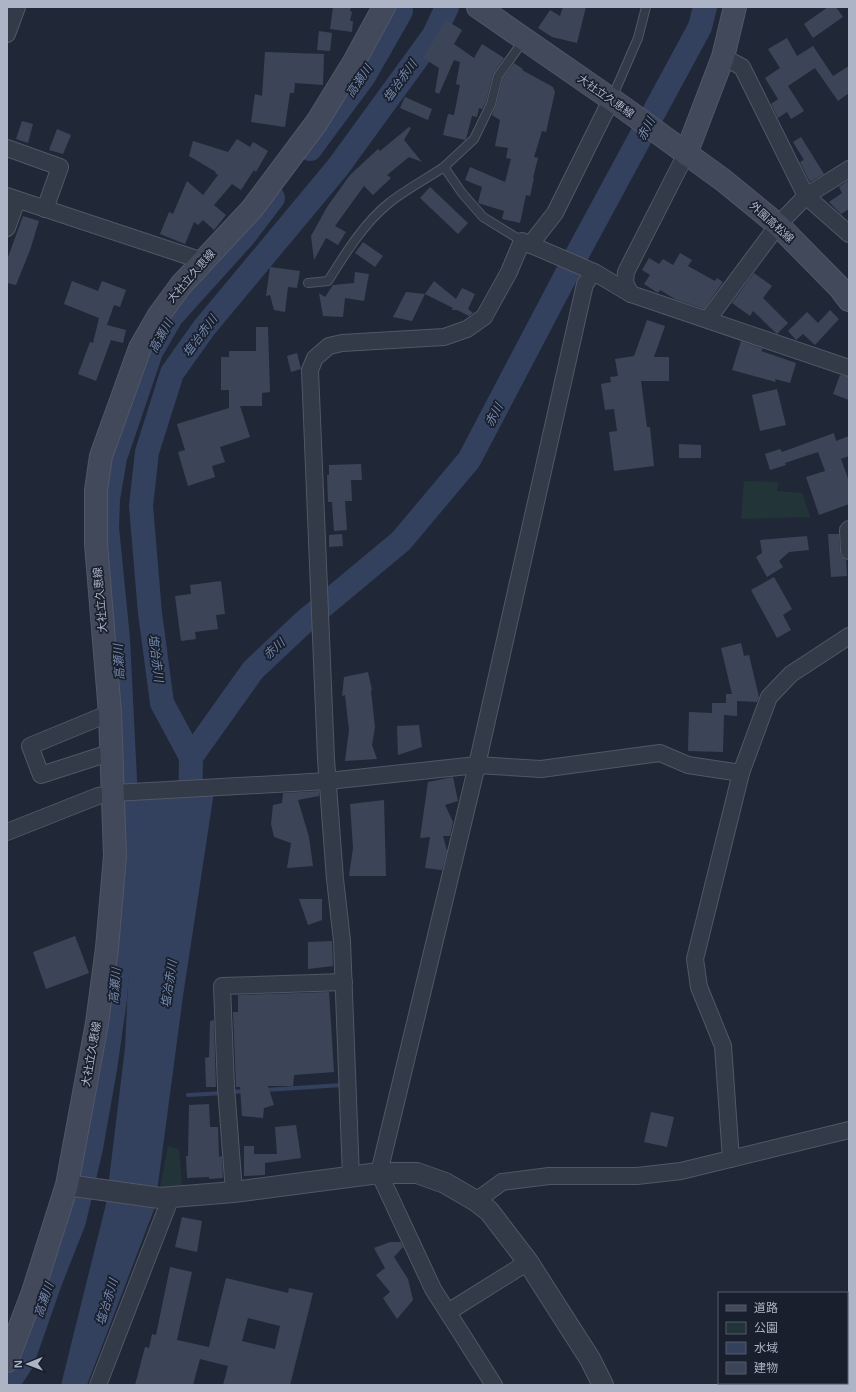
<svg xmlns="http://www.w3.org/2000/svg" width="856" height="1392" viewBox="0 0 856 1392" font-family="Helvetica,'Noto Sans JP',sans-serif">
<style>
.green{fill:#223438}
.water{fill:#33415f}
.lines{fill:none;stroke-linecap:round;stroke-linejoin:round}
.stream{stroke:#33415f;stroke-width:4}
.river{stroke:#33415f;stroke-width:24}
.building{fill:#3c4558;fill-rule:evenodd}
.service-casing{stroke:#515766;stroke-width:10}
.minor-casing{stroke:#515766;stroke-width:18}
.tertiary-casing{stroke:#515766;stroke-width:22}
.secondary-casing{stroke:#515766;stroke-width:24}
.service{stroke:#333a48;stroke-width:8}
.minor{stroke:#333a48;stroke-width:16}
.tertiary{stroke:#333a48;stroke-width:20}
.secondary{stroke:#41495b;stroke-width:22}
.labels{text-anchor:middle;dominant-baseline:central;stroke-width:3.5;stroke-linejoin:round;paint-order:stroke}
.street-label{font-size:11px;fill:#adb4c5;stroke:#191f2c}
.water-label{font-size:12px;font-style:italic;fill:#7488ad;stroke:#191f2c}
</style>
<rect width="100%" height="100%" fill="#202837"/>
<g class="green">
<path d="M744 481 778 482 777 491 802 493 810 517 741 519Z"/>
<path d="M168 1146 179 1149 183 1196 159 1193Z"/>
</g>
<path class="water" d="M214 792 183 996 155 1207 87 1385H61L106 1204 125 1048 137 796Z"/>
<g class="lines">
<g class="stream">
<path d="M265 1090 342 1085"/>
<path d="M231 1092 246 1091"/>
<path d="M188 1095 224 1093"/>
</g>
<g class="river">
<path d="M310 149 364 76 401 11"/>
<path d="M191 757 253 670 305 621 401 541 469 460 574 260 700 27 705 7"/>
<path d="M190 814 191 757 162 703 150 613 141 506 147 452 172 373 204 328 338 167 434 35 447 7"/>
<path d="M7 1385 22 1362 50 1282 74 1221 91 1148 105 1069 115 999 125 868 127 820 118 639 107 528 108 499 115 458 151 352 171 317 244 236 273 198"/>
</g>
</g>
<g class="building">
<path d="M333 7H351L350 11 352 12 350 21H353L352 32 330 29Z"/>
<path d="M563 7H586L577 43 552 37 538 28 550 10 560 16Z"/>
<path d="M828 7H836L843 17 813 38 804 24Z"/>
<path d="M446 20 462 30 454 44 474 58 482 44 504 58 493 74 486 102 482 109 479 108 477 117 472 116 466 139 465 140 443 135 448 114 454 115 460 85 456 84 460 62 454 60 439 94 435 92 439 68 423 58Z"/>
<path d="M319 31 332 33 330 51 317 50Z"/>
<path d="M787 38 797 56 813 46 833 76 849 66V93L838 101 815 68 788 86 804 111 791 119 787 112 778 118 771 104 778 99 765 78 780 68 768 49Z"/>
<path d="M265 52 324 54 323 85 295 83 294 93H290L285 127 251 122 255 94 262 96Z"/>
<path d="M514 63 523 69 522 70 553 87 555 92 546 132 542 131 534 157 538 158 533 178H534L530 196 526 195 520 223 502 219 504 211 478 203 482 187 465 180 470 167 505 182 511 159 506 158 508 148 495 146 500 120 492 115 496 105 503 78Z"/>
<path d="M405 97 432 109 428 120 400 108Z"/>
<path d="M22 121 33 124 28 143 16 139Z"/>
<path d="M409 127 411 128 404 140 422 162 409 157 387 175 391 178 373 195 364 186 335 226 346 232 338 245 326 238 314 260 311 236 327 207 350 175 378 149 380 151Z"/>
<path d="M57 129 71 135 63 154 49 150Z"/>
<path d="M801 137 824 174 810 182 800 162 804 160 793 142Z"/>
<path d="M237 139 250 147 253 142 268 151 256 172 254 170 241 190 232 184 214 205 226 215 214 230 203 220 198 225 194 222 185 244 160 234 169 212 173 214 187 181 203 195 218 175 215 173 216 172 189 156 193 141 228 152Z"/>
<path d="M849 180V209L841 214 829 202 842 193 839 187Z"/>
<path d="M430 187 468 223 458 234 420 198Z"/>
<path d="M23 216 39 221 30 250 16 285 7 283V260Z"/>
<path d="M363 242 383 256 375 267 355 253Z"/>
<path d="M680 253 692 260 688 266 715 281 717 278 723 282 704 309 675 299 660 290 658 293 644 284 650 275 642 270 649 258 659 264 663 259 673 265Z"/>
<path d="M270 267 300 271 297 288 288 287 285 312 274 310 270 295 266 296Z"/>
<path d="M355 272 369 274 364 301 345 298 343 317 323 316 319 293 325 297 333 285 354 283Z"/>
<path d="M754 273 772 286 763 298 788 323 777 334 753 311 750 316 732 303Z"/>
<path d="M72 281 98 291 102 281 126 290 120 307 114 305 107 325 126 330 123 343 111 340 96 381 78 374 90 342 93 343 99 318 64 304Z"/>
<path d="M434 281 456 299 462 288 475 294 468 309 473 313 469 316 457 310H452L453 308 425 294Z"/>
<path d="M406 292 425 294 412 321 393 317Z"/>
<path d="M830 310 839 319 815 345 803 334 796 340 788 331 807 312 818 323Z"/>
<path d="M647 320 665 326 654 357H669V381H641L647 427H650L654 466 614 471 609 432 617 431 614 409 605 410 601 384 611 382 610 377 618 376 615 359 634 356Z"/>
<path d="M256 327H268L270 392 262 393V406H240L250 437 220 447 225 462 212 466 215 477 188 486 178 452 185 450 177 424 229 408V390H221V357H229V351H256Z"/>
<path d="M741 341 763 349 761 351 796 363 790 383 775 379 776 382 732 370Z"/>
<path d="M297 353 301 369 291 372 287 356Z"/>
<path d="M840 375 849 377V400L833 394Z"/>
<path d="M777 389 786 425 760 431 752 395Z"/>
<path d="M834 433 836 441 849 436V456L841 459 849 481V504L819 515 806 477 825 471 818 452 785 463 786 465 770 470 765 454 780 449 782 452Z"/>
<path d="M679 444 701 445V458H679Z"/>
<path d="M361 464 362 480H351L352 501H345L347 530 334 531 332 502H328L327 475H329V465Z"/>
<path d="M342 534 343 546 329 547V535Z"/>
<path d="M828 534H839L840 552 841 556 846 560 847 576 831 577Z"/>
<path d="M807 536 809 550 789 552 779 561 783 567 767 577 756 557 762 553 760 540Z"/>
<path d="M774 577 792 609 783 615 791 630 777 638 751 590Z"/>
<path d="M221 581 225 614 216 615 218 629 195 632 196 639 181 641 175 596 191 594 190 585Z"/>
<path d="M741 643 744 656 749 655 759 697 757 702 737 701V716L724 715 723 752 688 751 689 712 712 713V703H726V694H732L721 648Z"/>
<path d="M368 672 372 690 371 691 375 727 372 745 377 759 345 761 349 730 345 695 342 696 344 677Z"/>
<path d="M419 725 422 747 398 755 397 726Z"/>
<path d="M453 777 458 801 445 805 453 822 450 836H443L447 851 442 870 425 868 430 837 420 838 428 782Z"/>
<path d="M319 791V796L298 800 309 837 313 866 287 868 291 843 274 837 271 824 273 805 282 803 283 793Z"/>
<path d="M384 800 386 876H349L353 848 350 804Z"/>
<path d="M299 899H322V920L308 925Z"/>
<path d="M75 936 89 973 46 989 33 952Z"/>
<path d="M332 941 333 966 308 969V942Z"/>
<path d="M329 992 334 1072 294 1075 293 1086H268L274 1105 264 1108 263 1118 242 1116 240 1087H236L233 1012H238V995Z"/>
<path d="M214 1020 216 1087H206L205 1058 209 1057 210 1021Z"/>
<path d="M209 1104 210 1127H218L219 1157 222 1156 223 1178 209 1179V1177L187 1178 186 1156H188L189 1105Z"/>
<path d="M651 1112 674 1117 667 1147 644 1142Z"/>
<path d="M296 1125 301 1158 265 1163V1175L244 1176V1146H254V1154H277L275 1127Z"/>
<path d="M182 1217 202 1221 197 1252 175 1247Z"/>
<path d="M390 1242H401L403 1247 394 1257 408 1279 413 1300 397 1319 383 1298 390 1292 376 1275 385 1268 374 1248Z"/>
<path d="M170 1267 192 1272 177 1340 209 1347 226 1278 288 1293 289 1288 313 1293 290 1385H223L228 1366 200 1359 193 1385H135L145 1347 149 1348 152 1334 156 1335ZM248 1318 280 1326 275 1349 242 1341Z"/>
</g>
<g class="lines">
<g class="service-casing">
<g id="service">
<path d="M612 98 638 38 646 7"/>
<path d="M522 241 483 217 462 193 444 167 474 139 491 104 498 76 524 40"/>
<path d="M308 283 328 281C345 254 364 223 389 203 405 190 426 179 444 167"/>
</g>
</g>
<g class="minor-casing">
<g id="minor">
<path d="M7 34 17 7"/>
<path d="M723 57 742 67 806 196 849 234"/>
<path d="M7 148 60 167 45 209"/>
<path d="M7 196 203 261"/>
<path d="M7 228 17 200"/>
<path d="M530 245 555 213 611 100"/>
<path d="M631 294 625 283 626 272 686 154"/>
<path d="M708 319 778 225 806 196 849 169"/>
<path d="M849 529 848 530 849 551"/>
<path d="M110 713 30 746 41 775 112 752"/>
<path d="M7 832 98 796 114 793 328 781 477 765 541 769 660 753 688 765 741 773"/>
<path d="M731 1159 723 1046 699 987 695 959 741 773 769 697 791 674 849 636"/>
<path d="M351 1177 342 941 335 879 326 759 310 370 315 358 329 346 342 343 444 337 467 329 484 317 509 272 522 241 594 272 631 294 849 368"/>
<path d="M234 1192 226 1087 222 986 344 982"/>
<path d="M476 1201 502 1182 549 1176H637L681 1171 849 1130"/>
<path d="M448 1312 528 1262"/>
<path d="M98 1385 171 1197"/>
<path d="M494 1385 433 1289 379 1173 477 765 585 284 594 272"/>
</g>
</g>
<g class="tertiary-casing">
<path id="tertiary" d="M67 1185 160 1198 234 1192 379 1173H417L445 1183 476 1201 489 1211 528 1262 558 1309 590 1359 603 1385"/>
</g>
<g class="secondary-casing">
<g id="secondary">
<path d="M478 7 621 106 723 180 778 225 840 288 849 300"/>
<path d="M686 154 723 57 735 7"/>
<path d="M7 1361 33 1292 67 1185 97 1023 107 948 115 856 110 713 96 544V490L101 456 140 348 159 315 181 285 252 209 317 122 354 62 384 7"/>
</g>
</g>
<use href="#service" class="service"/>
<use href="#minor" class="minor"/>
<use href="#tertiary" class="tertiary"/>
<use href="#secondary" class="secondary"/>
</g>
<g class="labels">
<g class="street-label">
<text transform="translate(606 96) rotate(35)">大社立久恵線</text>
<text transform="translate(772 222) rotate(42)">外園高松線</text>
<text transform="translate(191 276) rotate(-49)">大社立久恵線</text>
<text transform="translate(100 600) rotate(-95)">大社立久恵線</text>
<text transform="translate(91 1054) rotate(-80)">大社立久恵線</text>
</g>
<g class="water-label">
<text transform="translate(359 81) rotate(-56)">高瀬川</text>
<text transform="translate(400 81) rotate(-54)">塩冶赤川</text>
<text transform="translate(646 129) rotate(-62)">赤川</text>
<text transform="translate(161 336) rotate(-61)">高瀬川</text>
<text transform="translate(200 336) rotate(-53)">塩冶赤川</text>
<text transform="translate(494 415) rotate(-62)">赤川</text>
<text transform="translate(274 649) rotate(-43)">赤川</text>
<text transform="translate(156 658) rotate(83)">塩冶赤川</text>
<text transform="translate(119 662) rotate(-93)">高瀬川</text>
<text transform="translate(169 984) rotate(-81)">塩冶赤川</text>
<text transform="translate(115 986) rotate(-85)">高瀬川</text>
<text transform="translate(44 1300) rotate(-71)">高瀬川</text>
<text transform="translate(107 1302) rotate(-73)">塩冶赤川</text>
</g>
</g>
<rect width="856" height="1392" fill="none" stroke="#adb4c5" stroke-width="16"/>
<rect x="718" y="1292" width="130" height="92" fill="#191f2c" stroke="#545b69"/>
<rect x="726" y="1305" width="20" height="6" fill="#41495b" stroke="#545b69"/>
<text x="754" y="1312" font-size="12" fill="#adb4c5">道路</text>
<rect x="726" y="1322" width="20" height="12" fill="#223438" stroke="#545b69"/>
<text x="754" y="1332" font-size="12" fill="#adb4c5">公園</text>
<rect x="726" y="1342" width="20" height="12" fill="#33415f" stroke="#545b69"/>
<text x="754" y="1352" font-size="12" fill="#adb4c5">水域</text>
<rect x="726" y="1362" width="20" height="12" fill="#3c4558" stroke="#545b69"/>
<text x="754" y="1372" font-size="12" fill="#adb4c5">建物</text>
<g transform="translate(28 1364) rotate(269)" stroke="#191f2c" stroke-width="3" paint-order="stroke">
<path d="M0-3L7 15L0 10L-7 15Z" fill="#adb4c5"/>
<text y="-6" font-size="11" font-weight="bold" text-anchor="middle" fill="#adb4c5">N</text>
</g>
</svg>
